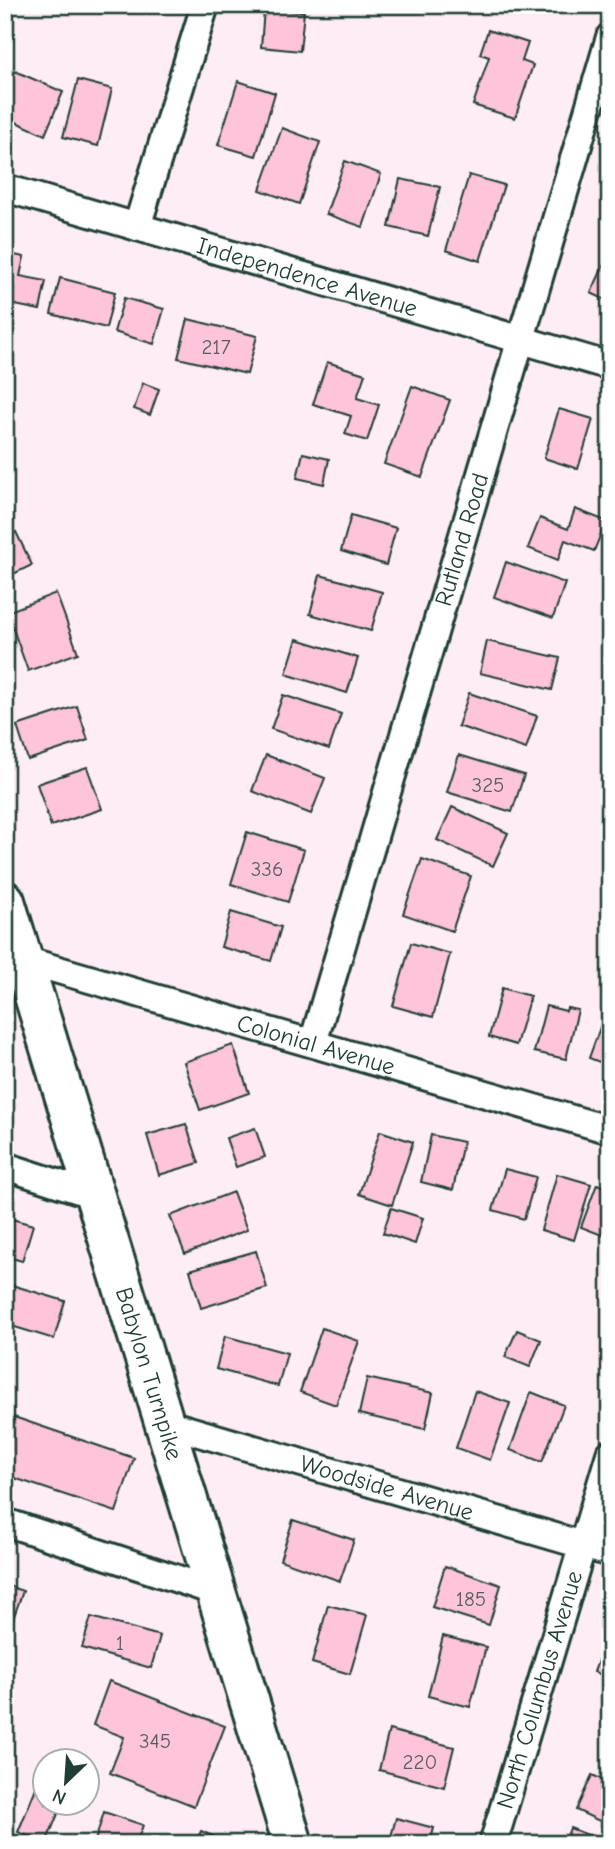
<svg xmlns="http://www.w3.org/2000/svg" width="615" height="1849" viewBox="0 0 615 1849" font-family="'Comic Neue',sans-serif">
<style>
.building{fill:#fdc4da;stroke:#1f3d34;stroke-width:2}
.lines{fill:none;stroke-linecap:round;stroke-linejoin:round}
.street-casing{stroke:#1f3d34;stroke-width:32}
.primary-casing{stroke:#1f3d34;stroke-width:44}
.street{stroke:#fff;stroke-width:26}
.primary{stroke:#fff;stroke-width:38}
.labels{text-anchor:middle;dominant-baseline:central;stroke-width:5;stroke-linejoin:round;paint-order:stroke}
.number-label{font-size:21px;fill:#565f5e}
.street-label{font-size:24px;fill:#1f3d34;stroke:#fff}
</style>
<rect width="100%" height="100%" fill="#feedf4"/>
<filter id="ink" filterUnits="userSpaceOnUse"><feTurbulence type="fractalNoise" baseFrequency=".0143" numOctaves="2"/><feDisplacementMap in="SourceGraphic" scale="14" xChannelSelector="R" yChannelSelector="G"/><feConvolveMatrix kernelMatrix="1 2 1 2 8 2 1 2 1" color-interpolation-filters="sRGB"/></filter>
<g filter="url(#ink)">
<g class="building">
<path d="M264 9 304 12 300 51 261 47Z"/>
<path d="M488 30 528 43 522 61 533 65 515 118 473 105 489 57 480 54Z"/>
<path d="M15 71 63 92 45 135 5 117V92Z"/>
<path d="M78 80 112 89 98 146 63 137Z"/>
<path d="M238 81 275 93 256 156 218 145Z"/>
<path d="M282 128 320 142 299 204 260 190Z"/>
<path d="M345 161 381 174 363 227 326 214Z"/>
<path d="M469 175 504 185 480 261 446 250Z"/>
<path d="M400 179 440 187 428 236 389 227Z"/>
<path d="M5 253 24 257 20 276 46 281 40 310 5 303Z"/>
<path d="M608 256 610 257V302L591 293Z"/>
<path d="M60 278 115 292 106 328 51 314Z"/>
<path d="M124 298 164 309 154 344 114 332Z"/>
<path d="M188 319 257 336 247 374 178 358Z"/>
<path d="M327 362 365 374 357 398 379 405 367 441 345 434 351 416 313 404Z"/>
<path d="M143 383 159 389 150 415 134 409Z"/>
<path d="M412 386 450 400 422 477 384 464Z"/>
<path d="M559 409 593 419 578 469 544 458Z"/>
<path d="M303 453 329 459 324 484 297 478Z"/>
<path d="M575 509 606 521 594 551 565 540 558 560 528 548 540 518 568 529Z"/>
<path d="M351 515 396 528 386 565 341 551Z"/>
<path d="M16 532 32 565 5 578V538Z"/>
<path d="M506 562 565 583 553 618 494 597Z"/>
<path d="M320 575 382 592 371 631 310 614Z"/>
<path d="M56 593 78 653 28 671 7 612Z"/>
<path d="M297 639 358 658 347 693 286 674Z"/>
<path d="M487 641 560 658 552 690 480 673Z"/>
<path d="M469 693 537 716 526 749 458 726Z"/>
<path d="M283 695 341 714 329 749 271 729Z"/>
<path d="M77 706 88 740 28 760 17 726Z"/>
<path d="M266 755 325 778 311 814 252 791Z"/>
<path d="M459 755 524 775 512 812 447 792Z"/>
<path d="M87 767 102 809 51 826 37 784Z"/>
<path d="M452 807 508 833 493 866 437 840Z"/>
<path d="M247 832 304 850 288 902 231 884Z"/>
<path d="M422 859 471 876 452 931 403 914Z"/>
<path d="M231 912 281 927 271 961 221 947Z"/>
<path d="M411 943 450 954 433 1017 393 1006Z"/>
<path d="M502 988 530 996 516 1045 489 1037Z"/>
<path d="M610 1000V1066L589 1058Z"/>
<path d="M546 1006 566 1011 567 1008 578 1010 566 1059 534 1052Z"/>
<path d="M233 1045 249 1093 200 1110 184 1062Z"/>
<path d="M186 1124 199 1163 159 1175 147 1135Z"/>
<path d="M255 1128 265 1157 236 1167 226 1138Z"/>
<path d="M380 1131 413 1142 392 1205 359 1194Z"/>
<path d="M431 1135 463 1142 453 1190 421 1182Z"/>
<path d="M505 1169 536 1177 524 1219 493 1210Z"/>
<path d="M557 1174 591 1184 574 1240 541 1230Z"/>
<path d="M597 1184 610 1189V1238L581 1227Z"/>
<path d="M233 1192 247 1230 185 1254 170 1216Z"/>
<path d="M391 1208 423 1218 415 1244 383 1233Z"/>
<path d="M5 1217 33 1225 22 1261 5 1256Z"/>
<path d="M256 1251 267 1288 201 1308 190 1270Z"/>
<path d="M5 1283 65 1301 54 1339 5 1324Z"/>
<path d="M322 1328 359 1341 336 1405 300 1392Z"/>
<path d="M517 1330 541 1340 530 1367 505 1357Z"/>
<path d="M225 1336 287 1353 278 1386 216 1369Z"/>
<path d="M367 1378 433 1393 425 1429 359 1414Z"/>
<path d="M475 1391 510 1403 490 1460 456 1448Z"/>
<path d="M531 1392 564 1405 542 1462 510 1450Z"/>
<path d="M14 1417 134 1458 116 1512 5 1475V1444Z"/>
<path d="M293 1520 354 1540 340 1581 280 1560Z"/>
<path d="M445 1566 501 1585 489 1625 432 1607Z"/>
<path d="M5 1585 23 1591 5 1641Z"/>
<path d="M328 1605 367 1615 350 1674 312 1663Z"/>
<path d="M91 1617 160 1636 151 1668 82 1648Z"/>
<path d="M610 1628V1678L594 1672Z"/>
<path d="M443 1636 486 1647 470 1707 428 1696Z"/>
<path d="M109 1681 225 1726 194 1806 110 1773 124 1737 93 1725Z"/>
<path d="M389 1730 454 1747 444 1787 379 1770Z"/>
<path d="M42 1773 46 1774V1804H62L46 1843 18 1832Z"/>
<path d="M592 1775 610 1783V1826L576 1810Z"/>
<path d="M104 1812 143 1825 136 1844H94Z"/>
<path d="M396 1818 434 1828 430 1844H389Z"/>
<path d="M570 1828 601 1840 600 1844H564Z"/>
<path d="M201 1831 228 1843V1844H195Z"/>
</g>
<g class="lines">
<g class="street-casing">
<g id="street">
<path id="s1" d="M5 188 610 366"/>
<path d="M137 227 205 5"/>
<path id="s2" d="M24 960 610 1130"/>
<path id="s3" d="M313 1043 610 37"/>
<path d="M5 1166 94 1195"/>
<path id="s4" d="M165 1423 610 1553"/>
<path d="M5 1522 217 1592"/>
<path id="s5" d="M493 1844 610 1454"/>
</g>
</g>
<g class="primary-casing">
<g id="primary">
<path id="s6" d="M5 901 293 1844"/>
</g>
</g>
<use href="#street" class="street"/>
<use href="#primary" class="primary"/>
</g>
</g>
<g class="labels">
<g class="number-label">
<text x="216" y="347">217</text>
<text x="488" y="785">325</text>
<text x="267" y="869">336</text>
<text x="471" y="1599">185</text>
<text x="120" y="1643">1</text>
<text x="155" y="1741">345</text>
<text x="420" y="1762">220</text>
</g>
<g class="street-label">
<text stroke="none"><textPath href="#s1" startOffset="315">Independence Avenue</textPath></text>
<text stroke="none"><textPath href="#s3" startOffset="525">Rutland Road</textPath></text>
<text stroke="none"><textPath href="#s2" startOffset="304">Colonial Avenue</textPath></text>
<text stroke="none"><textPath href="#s6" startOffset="494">Babylon Turnpike</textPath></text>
<text stroke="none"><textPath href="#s4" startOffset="231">Woodside Avenue</textPath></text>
<text stroke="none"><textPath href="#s5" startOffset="161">North Columbus Avenue</textPath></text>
</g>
</g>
<rect width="615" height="1849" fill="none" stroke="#fff" stroke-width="28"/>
<rect x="14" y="14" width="587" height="1821" fill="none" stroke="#1f3d34" stroke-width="2.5" filter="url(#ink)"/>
<g transform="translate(66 1782) rotate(205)"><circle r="33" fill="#ffffff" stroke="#a5b1ae" stroke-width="2"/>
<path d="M0-5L12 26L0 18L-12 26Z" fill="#1f3d34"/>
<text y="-10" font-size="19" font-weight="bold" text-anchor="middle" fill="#1f3d34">N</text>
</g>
</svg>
